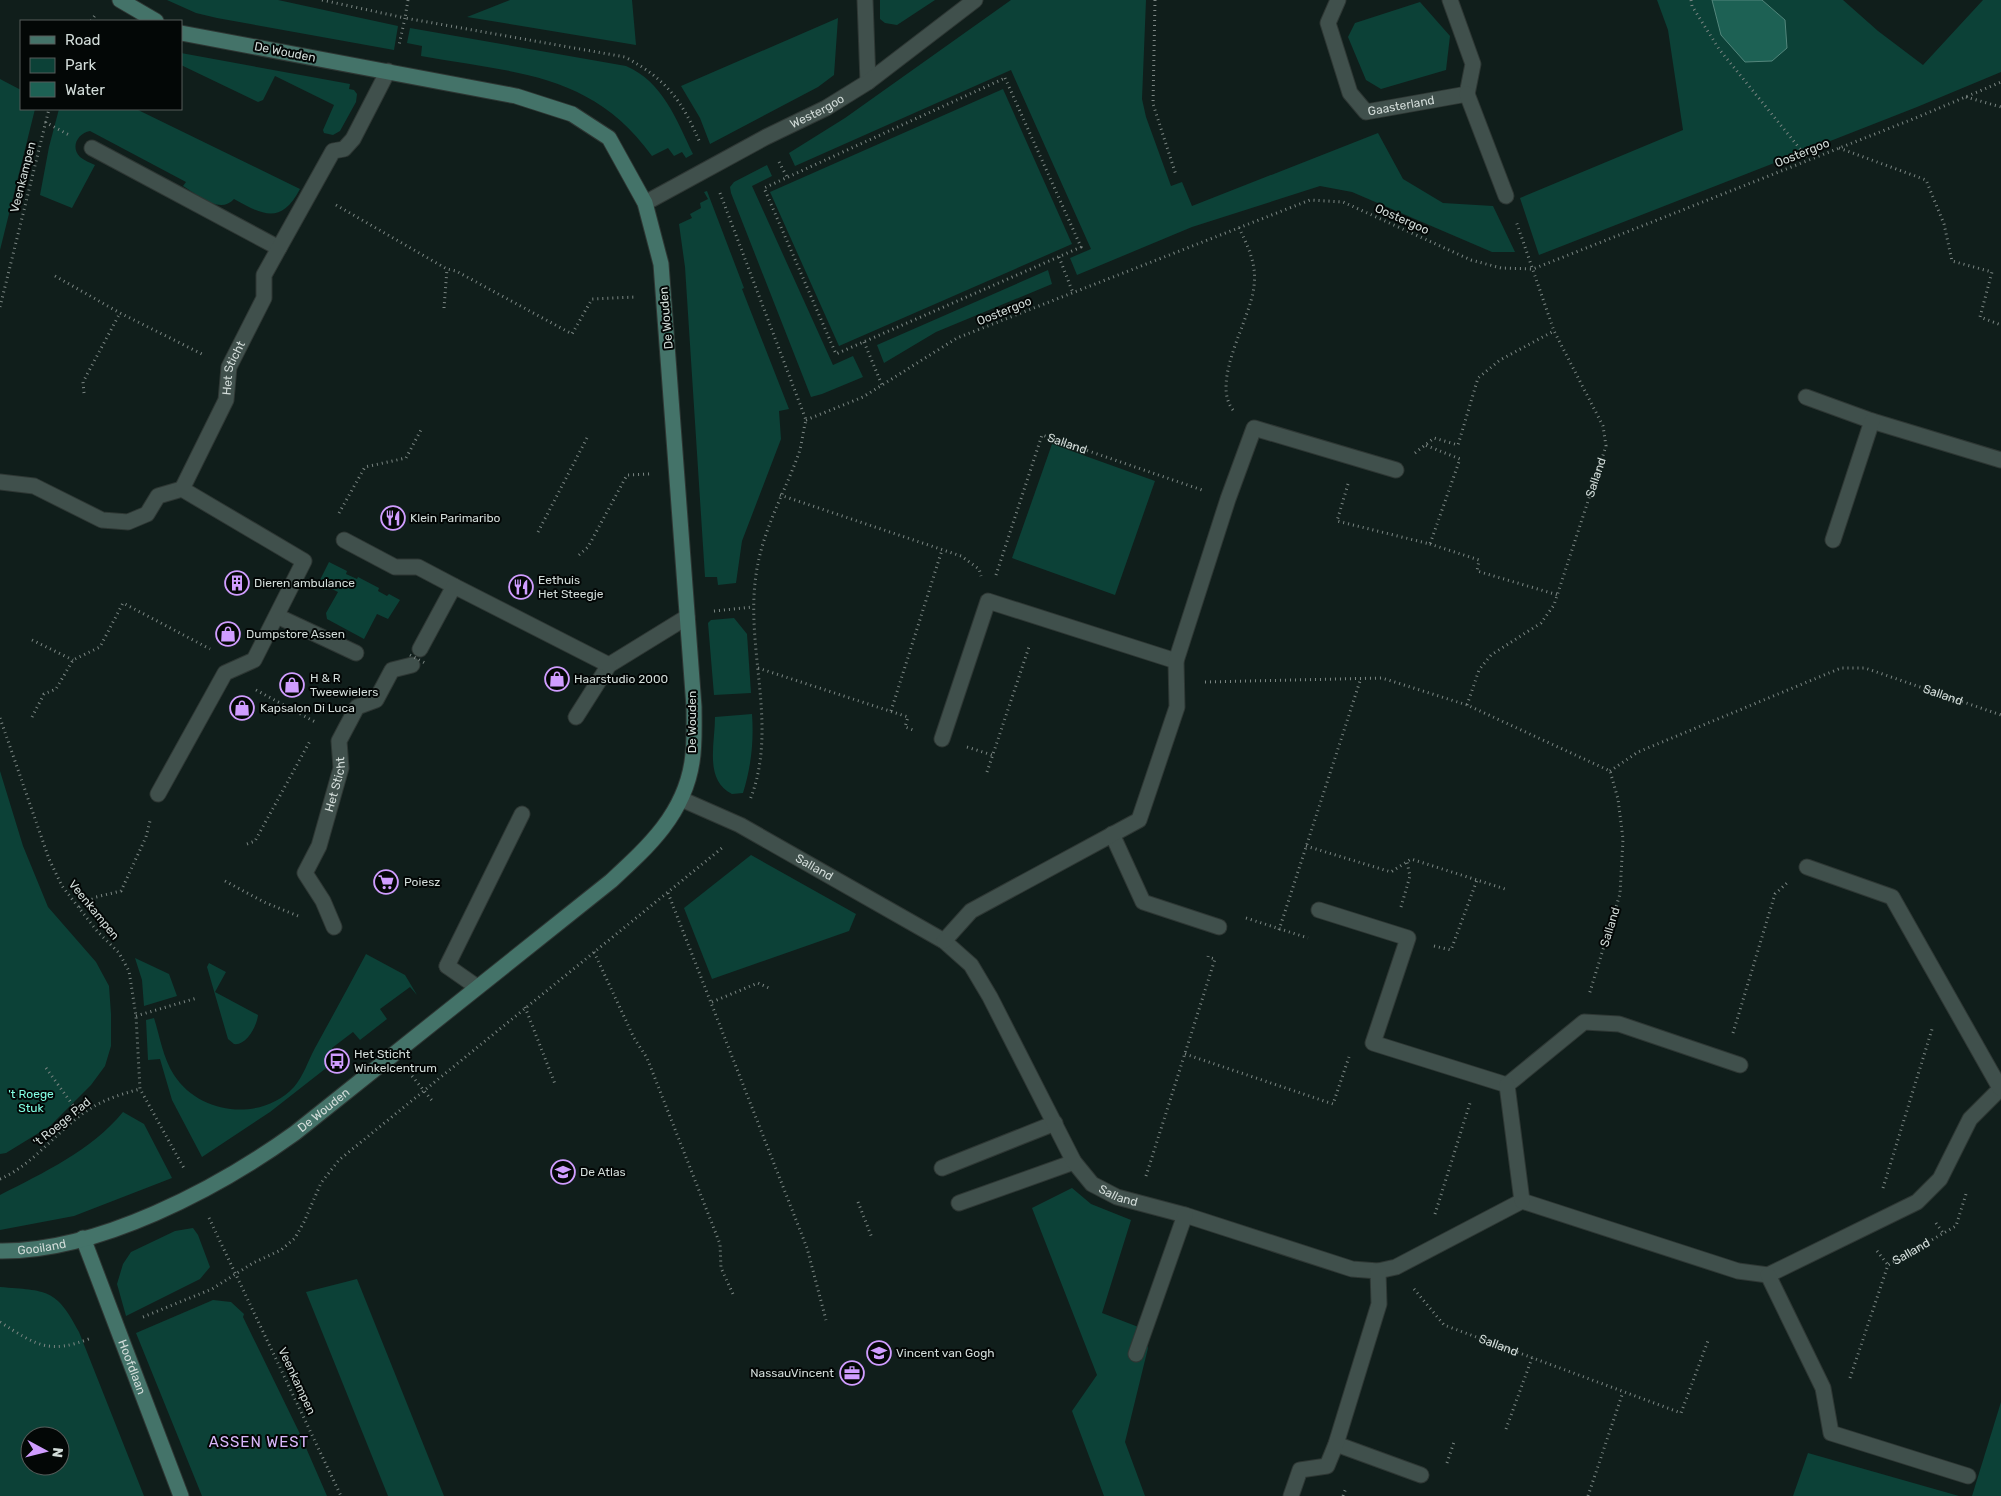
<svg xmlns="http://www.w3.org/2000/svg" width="2001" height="1496" viewBox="0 0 2001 1496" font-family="Rubik,sans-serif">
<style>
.green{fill:#0c4137;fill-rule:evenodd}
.water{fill:#1d6154;stroke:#53867c}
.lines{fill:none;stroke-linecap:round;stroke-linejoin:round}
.lane-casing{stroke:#2e3734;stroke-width:17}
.street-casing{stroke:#2e3734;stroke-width:17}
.secondary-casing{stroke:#2e3734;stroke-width:17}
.path{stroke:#7b8683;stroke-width:3;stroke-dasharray:1 4;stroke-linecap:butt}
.lane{stroke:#40504c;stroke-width:15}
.street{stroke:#40504c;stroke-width:15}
.secondary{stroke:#447369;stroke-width:15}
.path-bridge{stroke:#7b8683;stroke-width:3;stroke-dasharray:1 4;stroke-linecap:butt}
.labels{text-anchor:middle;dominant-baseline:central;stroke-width:4;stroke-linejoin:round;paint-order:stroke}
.street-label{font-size:12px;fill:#d2dcd9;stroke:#030706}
.poi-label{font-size:12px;fill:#d2dcd9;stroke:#030706;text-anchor:start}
.park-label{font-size:12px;fill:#81fde2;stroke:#030706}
.quarter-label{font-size:15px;letter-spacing:1px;fill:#d9b7fb;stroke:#030706}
</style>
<rect width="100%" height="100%" fill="#101e1b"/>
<g class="green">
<path d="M167 0H278L398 26 394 50 217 18 196 13Z"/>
<path d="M510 0H632L636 45 467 17Z"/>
<path d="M880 0H935L897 25 885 23 880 19Z"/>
<path d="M1011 0H1146L1142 99 1146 117 1171 186 1182 182 1192 206 1378 133 1403 179 1443 203 1493 206 1515 252H1492L1352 192 1320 186 1192 227 1077 275 1070 258 1091 249 1011 70 795 166 789 153 845 118Z"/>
<path d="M1657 0H1843L1878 31 1923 65 1983 0H2001V72L1917 107 1539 255 1520 198 1683 130 1668 30Z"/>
<path d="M1420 2 1450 36 1446 70 1381 89 1366 80 1348 37 1355 23Z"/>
<path d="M838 18 834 75 818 87 710 144 700 118 681 86Z"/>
<path d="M410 28 626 66C663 82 676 119 693 154L686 158 682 152 674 156 668 148 652 156C592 72 514 73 421 56L422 46 407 43Z"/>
<path d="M181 53 350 84 349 89 354 90 357 94 356 102 340 131 333 135 324 133 323 130 334 105 275 76 263 100 258 102 181 65Z"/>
<path d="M0 79 21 90V109H35L0 250Z"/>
<path d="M1003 89 1072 244 839 346 770 192Z"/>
<path d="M59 109H136L300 189C281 225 263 215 234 199 220 215 198 195 183 186L186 182 90 131C78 133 70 147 80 157 84 160 90 163 95 165L72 208 40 195 49 147Z"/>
<path d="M767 165 772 176 752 186 833 365 853 356 863 377 822 394 811 397 731 193 730 187 734 182Z"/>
<path d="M707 191 744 288 742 289 789 409 779 411 781 439 742 541 736 583 718 585 717 577H705L685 267 679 224 692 218 690 214 701 208 700 203 708 199 704 192Z"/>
<path d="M1048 270 1052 284 936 332 884 363 877 345Z"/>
<path d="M1052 444 1155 481 1115 595 1012 558Z"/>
<path d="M329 562 347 571 346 574 357 579 358 577 379 588 378 591 387 596 389 594 400 600 388 619 377 614 364 639 327 619 326 613 338 592 328 587 326 590 317 586Z"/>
<path d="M734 618 747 634 751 693 714 695 708 623 711 620Z"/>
<path d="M752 714C754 742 751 767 743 793L732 794C704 780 715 744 715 717Z"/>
<path d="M0 771 23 846 48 907 96 962 109 986 111 1014V1046L105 1066 91 1085 50 1126 6 1153 0 1154Z"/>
<path d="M751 855 856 914 849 931 712 979 684 908Z"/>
<path d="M366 954 405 975 417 995 410 987 380 1009 387 1019 360 1040 353 1032 332 1048 339 1058 270 1112 202 1157 172 1100 160 1059 148 1060 146 1020 154 1018C160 1037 163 1058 174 1075 200 1115 261 1122 294 1087 304 1075 307 1063 315 1048 332 1017 349 986 366 954Z"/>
<path d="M135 958 169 974 177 996 144 1006 142 980Z"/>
<path d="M209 963 226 972 215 992 258 1015C257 1026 246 1046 234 1044L228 1039 207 967Z"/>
<path d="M123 1112 144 1124 172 1178 74 1216 0 1230V1195C43 1173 92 1150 123 1112Z"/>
<path d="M1072 1188 1091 1204 1131 1220 1102 1313 1141 1328 1148 1348 1125 1442 1145 1496H1104L1072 1411 1097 1375 1032 1208Z"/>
<path d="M193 1228 198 1235 210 1267 200 1279 126 1316 117 1284 123 1264 131 1252 175 1231Z"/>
<path d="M357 1279 444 1496H388L306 1292Z"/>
<path d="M0 1287C47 1291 56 1288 79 1332L144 1496H0ZM30 1436H60V1466H30Z"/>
<path d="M213 1300 231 1302 244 1314 243 1317 300 1434 327 1496H202L136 1333Z"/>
<path d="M2001 1402V1496H1972Z"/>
<path d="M1808 1453 1959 1496H1793Z"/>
</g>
<path class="water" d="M1712 0H1762L1785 20 1787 48 1772 61 1745 62 1721 35Z"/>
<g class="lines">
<g class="lane-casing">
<g id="lane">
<path d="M576 717 609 665 687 617"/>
<path d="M447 966 522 814"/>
<path d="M942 1168 1055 1123"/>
<path d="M959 1203 1074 1162"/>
</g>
</g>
<g class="street-casing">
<g id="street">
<path d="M865 0 868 82"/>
<path id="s6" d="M1338 0 1328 23 1350 93 1366 112 1467 94 1473 64 1450 0"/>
<path d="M1467 94 1506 196"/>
<path d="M92 148 279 248"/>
<path id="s7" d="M645 203 766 137 826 108 868 82 975 0"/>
<path d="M1806 397 1872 421 2001 460"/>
<path d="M0 482 34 486 102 520 128 522 147 514 158 496 182 489"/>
<path d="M344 540 395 567H418L454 586"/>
<path d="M1833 540 1872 421"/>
<path d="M277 616 356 653"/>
<path d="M420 649 454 586 609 665"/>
<path d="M942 739 988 601 1176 661"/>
<path id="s8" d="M158 794 225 673 254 660 304 561 182 489 226 400 229 367 264 298V275L333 151 344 149 353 139 388 71"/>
<path id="s9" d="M681 799 740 825 944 941 971 965 990 997 1074 1162 1092 1184 1117 1197 1185 1215 1352 1269 1378 1271 1396 1267 1522 1201 1738 1271 1768 1275 1917 1202 1940 1179 1970 1119 2001 1088"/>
<path d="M1112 834 1143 902 1219 927"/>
<path d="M1807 867 1892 897 2000 1088"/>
<path d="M1319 910 1408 938 1373 1043 1507 1085"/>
<path id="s10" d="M334 927 323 901 305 873 319 846 341 768 339 741 357 707 376 700 392 670 412 665"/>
<path d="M944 941 971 911 1139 820 1177 707 1176 661 1228 499 1254 428 1396 470"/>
<path d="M447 966 477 987"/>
<path d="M1507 1085 1584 1022 1619 1024 1740 1065"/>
<path d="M1507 1085 1522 1201"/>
<path d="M1768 1275 1823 1388 1831 1433 1968 1476"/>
<path d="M1136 1354 1185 1215"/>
<path d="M1336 1444 1421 1475"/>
<path d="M1291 1496 1300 1470 1327 1466 1336 1444 1379 1304 1378 1271"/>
</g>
</g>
<g class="secondary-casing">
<g id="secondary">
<path d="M120 0 156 21"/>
<path id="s11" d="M83 1238 181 1496"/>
<path id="s12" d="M0 1251C98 1252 217 1189 295 1133L611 881C649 846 684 814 692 762 695 744 694 725 694 707L661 264 645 203 609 138 572 114 516 96 181 33"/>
</g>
</g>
<g class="path">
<path d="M322 0 405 18 399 45"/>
<path d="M408 0 405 18 625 57C666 79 682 100 700 143"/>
<path d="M1155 0 1153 104 1176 175"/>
<path d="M1691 0 1692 6 1719 49 1809 160"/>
<path d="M91 21 96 14"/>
<path d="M1005 78 1081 247 836 354 764 188Z"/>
<path d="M1966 97 2001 107"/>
<path d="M45 122 69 135"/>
<path d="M1839 148 1926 180 1944 224 1952 261 1992 272 1980 317 2001 325"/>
<path d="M779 162 787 177"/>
<path d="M720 193 806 420C803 431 802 443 799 453 784 494 762 531 756 575 745 650 779 727 750 800"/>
<path d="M336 205 447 269 456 271 572 334 592 299 636 297"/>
<path d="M1059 257 1073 293"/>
<path d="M55 276 120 313 204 355"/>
<path d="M0 307 49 109"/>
<path d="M444 308 447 269"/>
<path d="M864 342 882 385"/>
<path d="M84 393 83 382 120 313"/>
<path d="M1233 410C1210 381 1251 319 1254 286 1257 265 1248 246 1239 228"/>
<path d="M806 420 863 397 957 338 1310 200 1343 202 1471 260 1501 268 1533 269 1918 117 2001 82"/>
<path d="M1415 453 1434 438 1458 445 1478 378 1500 360 1554 331"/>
<path d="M1348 484 1337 521 1430 544 1460 459 1425 445"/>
<path d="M780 495 961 556 979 569 981 576"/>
<path d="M339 513 365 467 406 458 422 428"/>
<path d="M538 532 588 436"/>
<path d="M1430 544 1479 560 1477 571 1558 595"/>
<path d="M579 555 588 547 627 475 650 474"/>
<path id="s1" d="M996 575 1042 435 1202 490"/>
<path d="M714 611 753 607"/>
<path d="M32 640 73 660"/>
<path d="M758 668 908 717 905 727 916 731"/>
<path d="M1205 682 1382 678 1467 705 1610 771 1618 799 1623 839 1620 894 1589 995"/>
<path d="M256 690 317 723"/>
<path id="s2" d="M1467 705 1479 670 1491 655 1541 623 1554 605 1606 446 1603 426 1554 331 1516 221"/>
<path d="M891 711 942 550"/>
<path d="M32 717 44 694 56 689 73 660 100 647 123 603 210 649"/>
<path d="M0 718 49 859 62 886 97 931 119 953 129 971 136 1016 140 1089 185 1170"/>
<path d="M967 747 992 755"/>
<path id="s3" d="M1610 771 1638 752 1841 668H1865L2001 715"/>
<path d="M987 772 1030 644"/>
<path d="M247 844 255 841 310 741"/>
<path d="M1306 846 1391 872 1411 859 1505 889"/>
<path d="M225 881 264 902 298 916"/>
<path d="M668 893 807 1248 826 1320"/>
<path d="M79 907 96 897 121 891 146 837 150 821"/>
<path d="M1401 907 1410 876 1407 862"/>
<path d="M1246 918 1308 938"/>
<path d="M1279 930 1361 678"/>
<path d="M1434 946 1451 950 1477 880"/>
<path d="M594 952 634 1038 647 1058 720 1244 721 1268 733 1294"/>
<path d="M712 1002 758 983 771 989"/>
<path d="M525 1007 555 1084"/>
<path d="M136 1016 197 998"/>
<path d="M1733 1033 1775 894 1787 883"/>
<path d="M1185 1054 1333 1104 1349 1057"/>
<path d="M46 1068 80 1115"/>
<path d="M412 1076 434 1103"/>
<path d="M1146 1176 1215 959 1208 957 1209 953"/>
<path d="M0 1179C31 1166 54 1135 81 1115 99 1101 118 1095 140 1089"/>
<path d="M1883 1188 1933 1026"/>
<path d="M858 1202 872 1238"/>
<path d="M1435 1214 1470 1103"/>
<path d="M209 1218 341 1496"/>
<path d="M1936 1223 1943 1233"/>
<path d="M1877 1251 1888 1265"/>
<path id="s4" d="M1414 1289 1444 1325 1681 1413 1709 1338"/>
<path d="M143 1317 212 1289 253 1263 281 1250 295 1238 304 1222 321 1183 339 1160 722 848"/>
<path d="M0 1322C36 1345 49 1355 91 1338"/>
<path id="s5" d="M1850 1378 1888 1265 1956 1226 1966 1194"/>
<path d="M1506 1429 1532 1358"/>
<path d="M1447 1463 1454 1442"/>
<path d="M1343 1496 1346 1488"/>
<path d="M1588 1496 1623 1392"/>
</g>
<use href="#lane" class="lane"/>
<use href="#street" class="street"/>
<use href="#secondary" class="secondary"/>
<path class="path-bridge" d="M410 655 425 663"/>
</g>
<defs>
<g id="restaurant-ring" transform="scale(1.25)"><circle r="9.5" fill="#030706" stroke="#d09dff" stroke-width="1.5"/><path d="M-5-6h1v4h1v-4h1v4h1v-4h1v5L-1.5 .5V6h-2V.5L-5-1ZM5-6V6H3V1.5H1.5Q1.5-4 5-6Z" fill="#d09dff"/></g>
<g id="building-ring" transform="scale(1.25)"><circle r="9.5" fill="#030706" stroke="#d09dff" stroke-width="1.5"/><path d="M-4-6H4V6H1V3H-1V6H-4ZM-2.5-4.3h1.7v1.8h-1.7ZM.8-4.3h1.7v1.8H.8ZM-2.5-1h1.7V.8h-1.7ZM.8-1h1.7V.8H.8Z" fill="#d09dff"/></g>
<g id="shop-ring" transform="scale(1.25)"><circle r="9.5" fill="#030706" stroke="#d09dff" stroke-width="1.5"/><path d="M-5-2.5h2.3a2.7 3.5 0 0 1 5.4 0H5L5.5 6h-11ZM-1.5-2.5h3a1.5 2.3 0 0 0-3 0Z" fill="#d09dff"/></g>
<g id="supermarket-ring" transform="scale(1.25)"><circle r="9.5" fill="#030706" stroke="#d09dff" stroke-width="1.5"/><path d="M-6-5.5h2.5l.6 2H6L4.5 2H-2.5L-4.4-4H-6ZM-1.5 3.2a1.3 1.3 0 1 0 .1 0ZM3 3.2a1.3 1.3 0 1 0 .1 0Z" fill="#d09dff"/></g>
<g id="bus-ring" transform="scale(1.25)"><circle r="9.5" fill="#030706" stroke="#d09dff" stroke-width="1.5"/><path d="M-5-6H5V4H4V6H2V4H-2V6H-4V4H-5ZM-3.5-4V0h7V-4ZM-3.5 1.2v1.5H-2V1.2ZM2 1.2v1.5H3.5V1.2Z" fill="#d09dff"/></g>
<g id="school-ring" transform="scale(1.25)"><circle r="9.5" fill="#030706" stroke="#d09dff" stroke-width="1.5"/><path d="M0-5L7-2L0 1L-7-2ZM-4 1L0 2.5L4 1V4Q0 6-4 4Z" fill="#d09dff"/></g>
<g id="office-ring" transform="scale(1.25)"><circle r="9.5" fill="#030706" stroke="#d09dff" stroke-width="1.5"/><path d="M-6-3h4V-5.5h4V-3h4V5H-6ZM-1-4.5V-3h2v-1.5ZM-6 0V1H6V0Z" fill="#d09dff"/></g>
</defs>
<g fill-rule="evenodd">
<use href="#restaurant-ring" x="393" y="518"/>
<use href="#building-ring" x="237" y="583"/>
<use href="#restaurant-ring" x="521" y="587"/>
<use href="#shop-ring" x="228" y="634"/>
<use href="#shop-ring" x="557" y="679"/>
<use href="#shop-ring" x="292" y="685"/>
<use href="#shop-ring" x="242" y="708"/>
<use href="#supermarket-ring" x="386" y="882"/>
<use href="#bus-ring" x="337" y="1061"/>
<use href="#school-ring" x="563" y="1172"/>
<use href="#school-ring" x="879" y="1353"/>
<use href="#office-ring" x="852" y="1373"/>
</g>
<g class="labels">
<g class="street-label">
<text transform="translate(285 52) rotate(11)">De Wouden</text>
<text stroke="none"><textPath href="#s6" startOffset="159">Gaasterland</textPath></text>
<text stroke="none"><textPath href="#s7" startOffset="195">Westergoo</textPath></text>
<text transform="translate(1802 153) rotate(-22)">Oostergoo</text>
<text transform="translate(23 177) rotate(-76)">Veenkampen</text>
<text transform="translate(1402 219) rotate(24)">Oostergoo</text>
<text transform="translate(1004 311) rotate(-22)">Oostergoo</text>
<text transform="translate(666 318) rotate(-95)">De Wouden</text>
<text stroke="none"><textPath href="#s8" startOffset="555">Het Sticht</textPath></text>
<text stroke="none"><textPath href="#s1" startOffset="174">Salland</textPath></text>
<text stroke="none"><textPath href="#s2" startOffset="272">Salland</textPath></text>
<text stroke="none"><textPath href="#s3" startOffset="360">Salland</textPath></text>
<text transform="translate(692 722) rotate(-90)">De Wouden</text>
<text stroke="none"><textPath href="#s10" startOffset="156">Het Sticht</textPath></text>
<text stroke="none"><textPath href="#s9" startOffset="150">Salland</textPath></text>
<text transform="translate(94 910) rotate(51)">Veenkampen</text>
<text transform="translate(1610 927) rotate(-73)">Salland</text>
<text stroke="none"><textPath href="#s12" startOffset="359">De Wouden</textPath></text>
<text transform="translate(62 1122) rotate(-39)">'t Roege Pad</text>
<text stroke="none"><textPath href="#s9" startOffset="615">Salland</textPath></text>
<text stroke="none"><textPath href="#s12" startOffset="42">Gooiland</textPath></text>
<text stroke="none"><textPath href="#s5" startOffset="146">Salland</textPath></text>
<text stroke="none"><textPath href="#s4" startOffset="105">Salland</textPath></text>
<text stroke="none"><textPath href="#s11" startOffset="138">Hoofdlaan</textPath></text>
<text transform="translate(297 1381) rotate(65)">Veenkampen</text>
</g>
<g class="poi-label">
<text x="410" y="518">Klein Parimaribo</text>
<text x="538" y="580">Eethuis<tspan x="538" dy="14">Het Steegje</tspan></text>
<text x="254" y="583">Dieren ambulance</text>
<text x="246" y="634">Dumpstore Assen</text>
<text x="310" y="678">H &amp; R<tspan x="310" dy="14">Tweewielers</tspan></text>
<text x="574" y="679">Haarstudio 2000</text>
<text x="260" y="708">Kapsalon Di Luca</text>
<text x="404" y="882">Poiesz</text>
<text x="354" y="1054">Het Sticht<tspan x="354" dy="14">Winkelcentrum</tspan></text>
<text x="580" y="1172">De Atlas</text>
<text x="896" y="1353">Vincent van Gogh</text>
<text x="834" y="1373" text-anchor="end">NassauVincent</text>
</g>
<g class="park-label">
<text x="31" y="1094">'t Roege<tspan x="31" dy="14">Stuk</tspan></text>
</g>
<g class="quarter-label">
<text x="259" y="1442">ASSEN WEST</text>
</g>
</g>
<rect x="20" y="20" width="162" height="90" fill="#030706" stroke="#565c5a"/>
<rect x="30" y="36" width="25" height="8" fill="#447369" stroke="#565c5a"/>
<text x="65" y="45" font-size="15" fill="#d2dcd9">Road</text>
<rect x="30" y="58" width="25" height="15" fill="#0c4137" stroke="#565c5a"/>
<text x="65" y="70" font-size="15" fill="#d2dcd9">Park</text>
<rect x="30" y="82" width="25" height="15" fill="#1d6154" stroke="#565c5a"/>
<text x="65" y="95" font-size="15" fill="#d2dcd9">Water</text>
<g transform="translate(45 1451) rotate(97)"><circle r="24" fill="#030706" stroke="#565c5a"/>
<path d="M0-4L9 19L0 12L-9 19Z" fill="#d09dff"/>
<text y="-8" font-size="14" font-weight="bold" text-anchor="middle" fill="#d2dcd9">N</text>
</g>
</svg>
